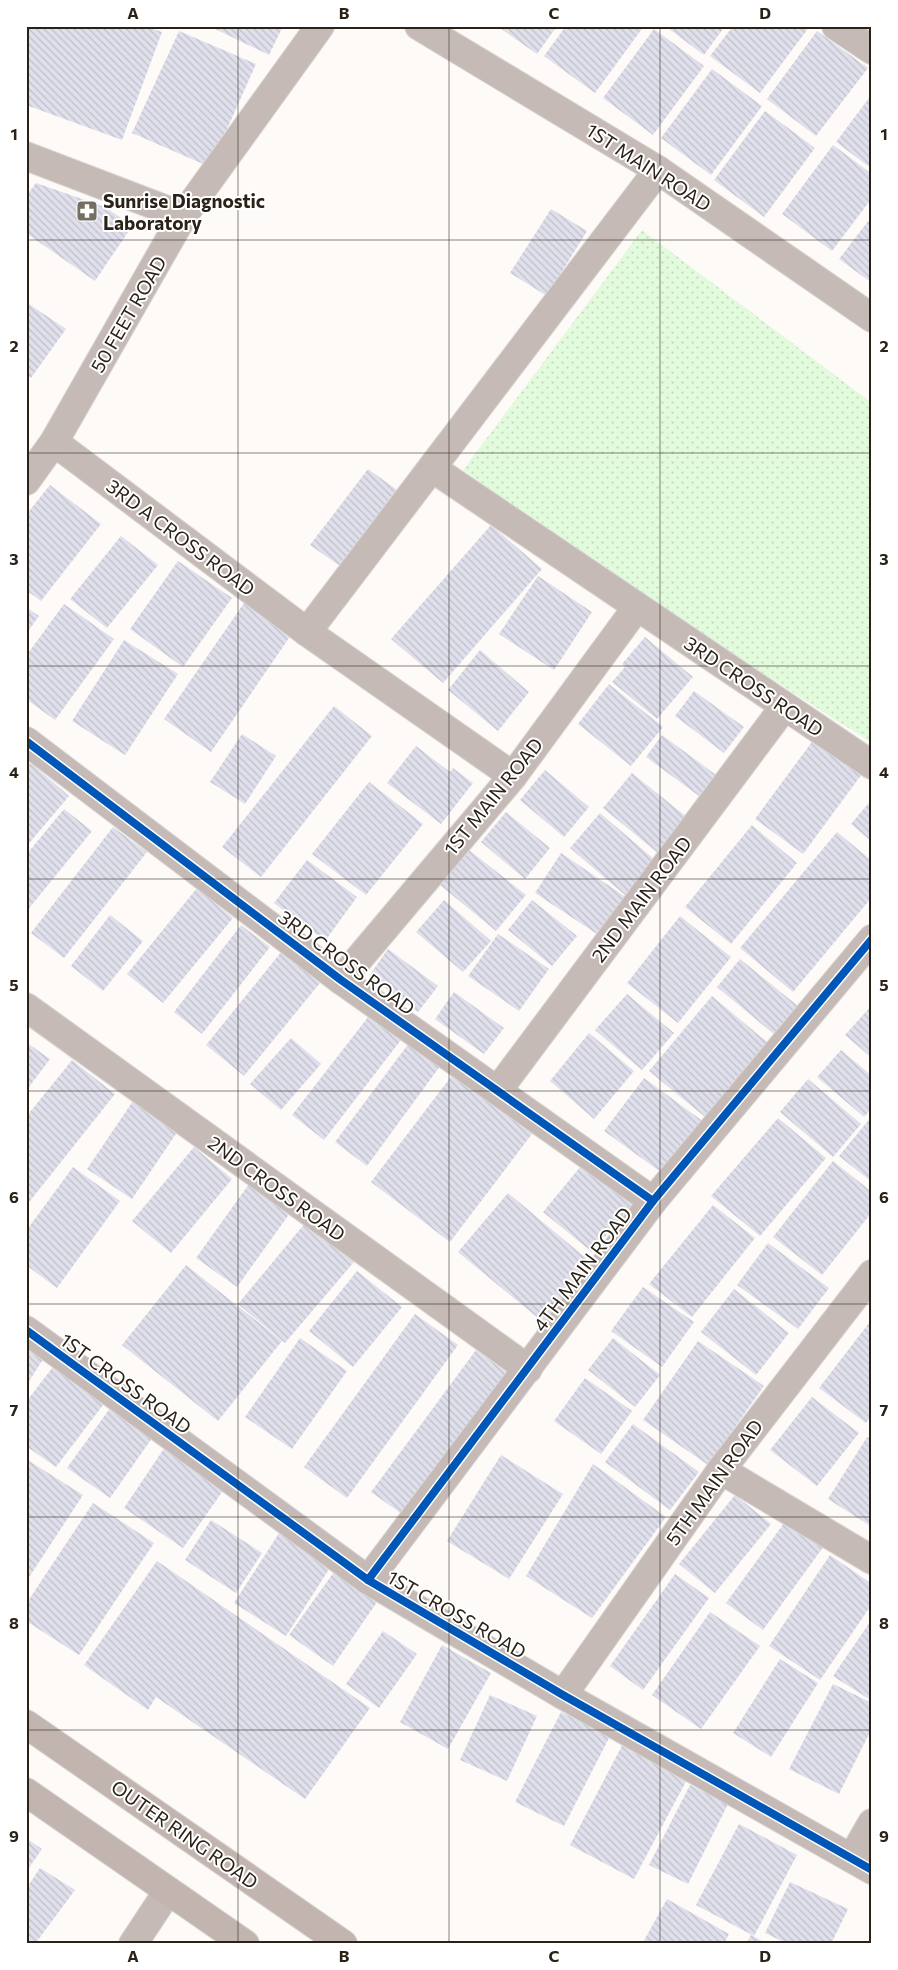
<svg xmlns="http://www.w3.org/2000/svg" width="898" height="1970" viewBox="0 0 898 1970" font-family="Commissioner,sans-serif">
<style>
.grass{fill:url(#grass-dots)}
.building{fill:url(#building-back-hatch)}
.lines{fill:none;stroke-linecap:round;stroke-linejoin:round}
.minor-casing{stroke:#dad7d4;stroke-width:30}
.highway-casing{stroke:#dad7d4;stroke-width:30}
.minor{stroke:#c5bab6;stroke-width:28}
.highway{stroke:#c2b5b0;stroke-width:28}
.cycleway-casing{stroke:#fff;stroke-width:11}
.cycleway{stroke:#0057b8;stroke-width:8}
.grid{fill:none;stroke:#2a2216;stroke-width:1;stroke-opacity:0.55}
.labels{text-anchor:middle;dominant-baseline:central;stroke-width:4;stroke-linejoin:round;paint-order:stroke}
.street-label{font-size:19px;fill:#2a2216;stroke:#fff}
.poi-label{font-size:19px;font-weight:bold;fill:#2a2216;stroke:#fff;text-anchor:start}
.neatline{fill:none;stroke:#2a2216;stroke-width:2}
.grid-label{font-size:16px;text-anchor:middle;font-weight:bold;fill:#2a2216}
</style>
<defs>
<pattern id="grass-dots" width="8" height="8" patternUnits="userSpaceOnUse" patternTransform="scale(1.25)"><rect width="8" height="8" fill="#e3fbdd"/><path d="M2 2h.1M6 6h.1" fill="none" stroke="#c3d7bd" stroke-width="1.8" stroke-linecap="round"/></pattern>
<pattern id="building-back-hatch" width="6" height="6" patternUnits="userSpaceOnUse" patternTransform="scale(1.25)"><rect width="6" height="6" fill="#e0e0ed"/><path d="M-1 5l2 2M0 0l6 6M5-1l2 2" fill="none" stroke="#c0c0ca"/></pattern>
</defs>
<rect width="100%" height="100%" fill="#fdfaf7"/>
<path class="grass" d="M642 230 872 403V743L605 573 463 470Z"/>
<g class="building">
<path d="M26 26H145L162 32 122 140 26 105Z"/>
<path d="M209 26H283L269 55Z"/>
<path d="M497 26H557L537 54Z"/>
<path d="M566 26H644L595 93 544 56Z"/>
<path d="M665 26H725L704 55Z"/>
<path d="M733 26H810L760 93 710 56Z"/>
<path d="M654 29 704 66 653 135 603 98Z"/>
<path d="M179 31 256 64 210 167 132 133Z"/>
<path d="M817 31 868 68 816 136 767 99Z"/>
<path d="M712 69 762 106 711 175 661 138Z"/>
<path d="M872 94V169L836 142Z"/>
<path d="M765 111 815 148 764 217 714 180Z"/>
<path d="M833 145 872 174V198L832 251 782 214Z"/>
<path d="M36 183 105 207 132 226 95 281 26 233V196Z"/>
<path d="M551 209 587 231 547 296 510 273Z"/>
<path d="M872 216V283L839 259Z"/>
<path d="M26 302 66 329 31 378 26 374Z"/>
<path d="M368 469 407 497 350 573 310 545Z"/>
<path d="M50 485 101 524 41 601 26 590V515Z"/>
<path d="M491 525 542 569 443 683 391 639Z"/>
<path d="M121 536 158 565 107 628 70 599Z"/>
<path d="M178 561 232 598 183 667 130 629Z"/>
<path d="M538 576 592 612 554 670 499 634Z"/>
<path d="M244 603 291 635 211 752 164 719Z"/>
<path d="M64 604 114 639 55 720 26 699V656Z"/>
<path d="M26 607 39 616 26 634Z"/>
<path d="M645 637 693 677 657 719 612 682 625 667 622 664Z"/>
<path d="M124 640 178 674 125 755 72 721Z"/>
<path d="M480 650 529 692 498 731 448 690Z"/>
<path d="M609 684 663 727 631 766 578 724Z"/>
<path d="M694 691 744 727 724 753 675 716Z"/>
<path d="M334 706 372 736 261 877 222 847Z"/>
<path d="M242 734 276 756 245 804 210 782Z"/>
<path d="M662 735 719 777 703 799 646 757Z"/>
<path d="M814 739 862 774 803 854 755 819Z"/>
<path d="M416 746 450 772 453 768 473 783 441 824 387 783Z"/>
<path d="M31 763 69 796 26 847V768Z"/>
<path d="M545 770 589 807 564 837 520 800Z"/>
<path d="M632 773 688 818 659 854 603 808Z"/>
<path d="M369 782 423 824 366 895 312 854Z"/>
<path d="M872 799V842L851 824Z"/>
<path d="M64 809 92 831 26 912V855Z"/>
<path d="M506 812 550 848 525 879 481 842Z"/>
<path d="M600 813 655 860 625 895 570 848Z"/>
<path d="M752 825 797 863 731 944 685 907Z"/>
<path d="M113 827 147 852 64 958 31 933Z"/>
<path d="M837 832 872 861V897L793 992 740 948Z"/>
<path d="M469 850 526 895 496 931 440 885Z"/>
<path d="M561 853 630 900 603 938 535 893Z"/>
<path d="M307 860 357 897 325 941 274 903Z"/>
<path d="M197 888 233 918 163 1003 127 974Z"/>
<path d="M444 900 491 941 463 972 416 932Z"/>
<path d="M532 900 577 936 552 966 508 930Z"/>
<path d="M110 915 143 941 103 991 71 966Z"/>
<path d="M680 916 731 957 678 1023 627 983Z"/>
<path d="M241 925 270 947 202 1034 174 1012Z"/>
<path d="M498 934 549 969 519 1011 468 976Z"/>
<path d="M388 949 438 986 418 1012 369 976Z"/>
<path d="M282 951 320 983 244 1076 206 1045Z"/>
<path d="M740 959 798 1006 775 1035 717 987Z"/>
<path d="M454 992 504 1028 484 1054 435 1019Z"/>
<path d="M627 994 674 1033 642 1070 595 1030Z"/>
<path d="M712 996 767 1042 705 1117 649 1071Z"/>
<path d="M872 1005V1058L845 1035Z"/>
<path d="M372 1012 404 1036 324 1140 292 1115Z"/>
<path d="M589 1033 634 1071 594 1119 550 1081Z"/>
<path d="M415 1035 446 1058 367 1166 335 1142Z"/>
<path d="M291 1038 321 1064 281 1110 250 1084Z"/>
<path d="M26 1042 50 1059 26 1091Z"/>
<path d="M841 1050 872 1076V1108L864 1117 817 1077Z"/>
<path d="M72 1060 115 1094 26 1206V1117Z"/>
<path d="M456 1070 535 1130 450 1242 371 1182Z"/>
<path d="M644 1078 708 1125 669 1178 604 1131Z"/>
<path d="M808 1079 861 1124 833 1157 780 1112Z"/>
<path d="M135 1098 180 1128 132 1199 87 1169Z"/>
<path d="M872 1116V1182L839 1156Z"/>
<path d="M778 1118 826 1158 760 1236 711 1196Z"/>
<path d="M194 1147 232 1179 171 1253 132 1221Z"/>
<path d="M585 1161 635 1201 592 1252 543 1212Z"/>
<path d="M833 1161 872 1192V1212L822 1275 773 1237Z"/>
<path d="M73 1167 120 1201 57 1288 26 1265V1231Z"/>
<path d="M254 1177 295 1206 237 1287 196 1258Z"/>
<path d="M508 1193 599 1269 550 1328 458 1252Z"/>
<path d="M713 1205 755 1238 692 1317 649 1284Z"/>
<path d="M311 1216 359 1256 285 1343 238 1304Z"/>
<path d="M768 1243 829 1288 798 1329 737 1285Z"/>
<path d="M186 1265 282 1341 218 1421 122 1345Z"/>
<path d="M357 1271 402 1307 353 1367 309 1331Z"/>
<path d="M643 1287 694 1322 662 1367 611 1331Z"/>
<path d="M734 1289 789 1333 756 1375 701 1332Z"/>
<path d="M415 1314 458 1345 347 1498 304 1467Z"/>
<path d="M872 1319V1415L866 1423 819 1388Z"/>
<path d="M26 1336 49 1350 26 1386Z"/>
<path d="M300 1338 347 1371 292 1449 245 1417Z"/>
<path d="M613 1338 660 1375 635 1407 588 1370Z"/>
<path d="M698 1341 764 1386 708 1465 643 1420Z"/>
<path d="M476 1350 513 1377 409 1519 371 1492Z"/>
<path d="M56 1363 106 1401 56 1467 26 1446V1402Z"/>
<path d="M585 1378 632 1411 601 1454 554 1421Z"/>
<path d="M812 1397 859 1433 817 1486 770 1450Z"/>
<path d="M113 1404 155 1434 110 1498 67 1468Z"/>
<path d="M633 1424 699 1472 670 1510 605 1462Z"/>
<path d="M867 1437 872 1440V1527L828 1499Z"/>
<path d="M169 1441 229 1482 183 1548 124 1508Z"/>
<path d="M501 1455 563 1494 509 1579 447 1541Z"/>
<path d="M26 1459 83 1495 26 1582Z"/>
<path d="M593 1464 666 1517 592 1618 526 1576Z"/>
<path d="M735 1495 771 1524 715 1593 679 1564Z"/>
<path d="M93 1503 154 1543 79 1655 26 1621V1604Z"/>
<path d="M787 1519 824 1546 763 1630 726 1603Z"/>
<path d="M211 1520 262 1553 236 1593 185 1560Z"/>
<path d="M283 1527 335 1560 286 1636 234 1603Z"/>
<path d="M830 1555 872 1584V1604L820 1680 769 1646Z"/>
<path d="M157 1561 370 1708 305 1799 156 1697 148 1710 84 1665Z"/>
<path d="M334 1572 377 1602 333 1666 289 1635Z"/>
<path d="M675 1574 709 1598 643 1690 610 1666Z"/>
<path d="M710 1612 760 1646 701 1729 652 1695Z"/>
<path d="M872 1619V1701L833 1676Z"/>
<path d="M383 1631 417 1654 379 1708 346 1684Z"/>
<path d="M442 1645 491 1673 448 1749 400 1722Z"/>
<path d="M780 1659 818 1683 771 1757 733 1733Z"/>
<path d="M833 1684 872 1703V1728L839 1794 789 1769Z"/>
<path d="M490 1695 537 1716 507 1781 460 1760Z"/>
<path d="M561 1712 610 1736 564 1826 515 1802Z"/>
<path d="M626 1738 691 1772 634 1879 570 1845Z"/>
<path d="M690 1785 728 1804 688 1884 649 1865Z"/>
<path d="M739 1824 797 1855 754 1936 696 1905Z"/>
<path d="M26 1838 42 1849 26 1872Z"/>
<path d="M40 1868 75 1890 35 1944H26V1889Z"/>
<path d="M790 1882 848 1909 831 1944H788L765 1933Z"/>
<path d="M667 1899 729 1934 724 1944H642Z"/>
<path d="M751 1935 767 1944H746Z"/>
</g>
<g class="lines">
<g class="minor-casing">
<g id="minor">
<path d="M419 26 658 170 872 318"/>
<path d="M836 26 872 50"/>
<path d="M26 156 183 216"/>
<path d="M54 442 307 632 513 776"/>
<path d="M432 468 872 765"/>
<path d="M26 481 54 442 183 216 320 26"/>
<path d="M307 632 658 170"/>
<path d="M26 741 341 980 653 1201"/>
<path d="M341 980 513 776 637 607"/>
<path d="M26 1007 528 1369"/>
<path d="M498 1090 784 707"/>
<path d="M26 1330 368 1580 563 1695 872 1870"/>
<path d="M721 1470 872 1560"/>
<path d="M368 1580 653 1201 872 939"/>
<path d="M563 1695 721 1470 872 1274"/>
<path d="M852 1858 872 1823"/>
<path d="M133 1944 168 1891"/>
</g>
</g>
<g class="highway-casing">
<g id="highway">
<path d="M26 1724 343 1944"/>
<path d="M26 1792 245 1944"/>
</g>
</g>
<use href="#minor" class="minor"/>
<use href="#highway" class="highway"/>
<g class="cycleway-casing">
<g id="cycleway">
<path d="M26 741 341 980 653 1201"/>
<path d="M26 1330 368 1580 563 1695 872 1870"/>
<path d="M368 1580 653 1201 872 939"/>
</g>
</g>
<use href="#cycleway" class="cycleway"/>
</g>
<path class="grid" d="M238 26V1944M449 26V1944M660 26V1944M26 240H872M26 453H872M26 666H872M26 879H872M26 1091H872M26 1304H872M26 1517H872M26 1730H872"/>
<defs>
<g id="pharmacy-square" transform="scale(1.125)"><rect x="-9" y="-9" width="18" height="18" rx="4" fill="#746e65" stroke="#fff"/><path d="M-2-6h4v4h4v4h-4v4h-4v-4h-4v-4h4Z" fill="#fff"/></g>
</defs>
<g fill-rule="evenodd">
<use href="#pharmacy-square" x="87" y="211"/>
</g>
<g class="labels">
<g class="street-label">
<text transform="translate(649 167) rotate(33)">1ST MAIN ROAD</text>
<text transform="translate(128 314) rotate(-60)">50 FEET ROAD</text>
<text transform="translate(181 537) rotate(37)">3RD A CROSS ROAD</text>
<text transform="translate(754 686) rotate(34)">3RD CROSS ROAD</text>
<text transform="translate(493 796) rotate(-51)">1ST MAIN ROAD</text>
<text transform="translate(641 899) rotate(-53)">2ND MAIN ROAD</text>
<text transform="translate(347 962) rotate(36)">3RD CROSS ROAD</text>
<text transform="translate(277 1188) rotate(36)">2ND CROSS ROAD</text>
<text transform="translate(582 1269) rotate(-53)">4TH MAIN ROAD</text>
<text transform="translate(126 1383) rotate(36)">1ST CROSS ROAD</text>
<text transform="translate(714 1482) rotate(-54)">5TH MAIN ROAD</text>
<text transform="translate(457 1614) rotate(30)">1ST CROSS ROAD</text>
<text transform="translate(185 1834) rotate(35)">OUTER RING ROAD</text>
</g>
<g class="poi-label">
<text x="103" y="200">Sunrise Diagnostic<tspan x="103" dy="22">Laboratory</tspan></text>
</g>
</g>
<rect width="898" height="1970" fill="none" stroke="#ffffff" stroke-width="55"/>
<rect x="28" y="28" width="842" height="1914" class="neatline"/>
<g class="grid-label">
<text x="133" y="19">A</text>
<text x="344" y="19">B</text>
<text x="554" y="19">C</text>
<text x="765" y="19">D</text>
<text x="14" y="140">1</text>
<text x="884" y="140">1</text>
<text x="14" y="352">2</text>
<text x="884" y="352">2</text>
<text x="14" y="565">3</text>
<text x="884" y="565">3</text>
<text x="14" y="778">4</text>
<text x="884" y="778">4</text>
<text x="14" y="991">5</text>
<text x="884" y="991">5</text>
<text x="14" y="1203">6</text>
<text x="884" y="1203">6</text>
<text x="14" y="1416">7</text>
<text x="884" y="1416">7</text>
<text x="14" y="1629">8</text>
<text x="884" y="1629">8</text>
<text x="14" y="1842">9</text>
<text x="884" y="1842">9</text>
<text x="133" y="1962">A</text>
<text x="344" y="1962">B</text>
<text x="554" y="1962">C</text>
<text x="765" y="1962">D</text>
</g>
</svg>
